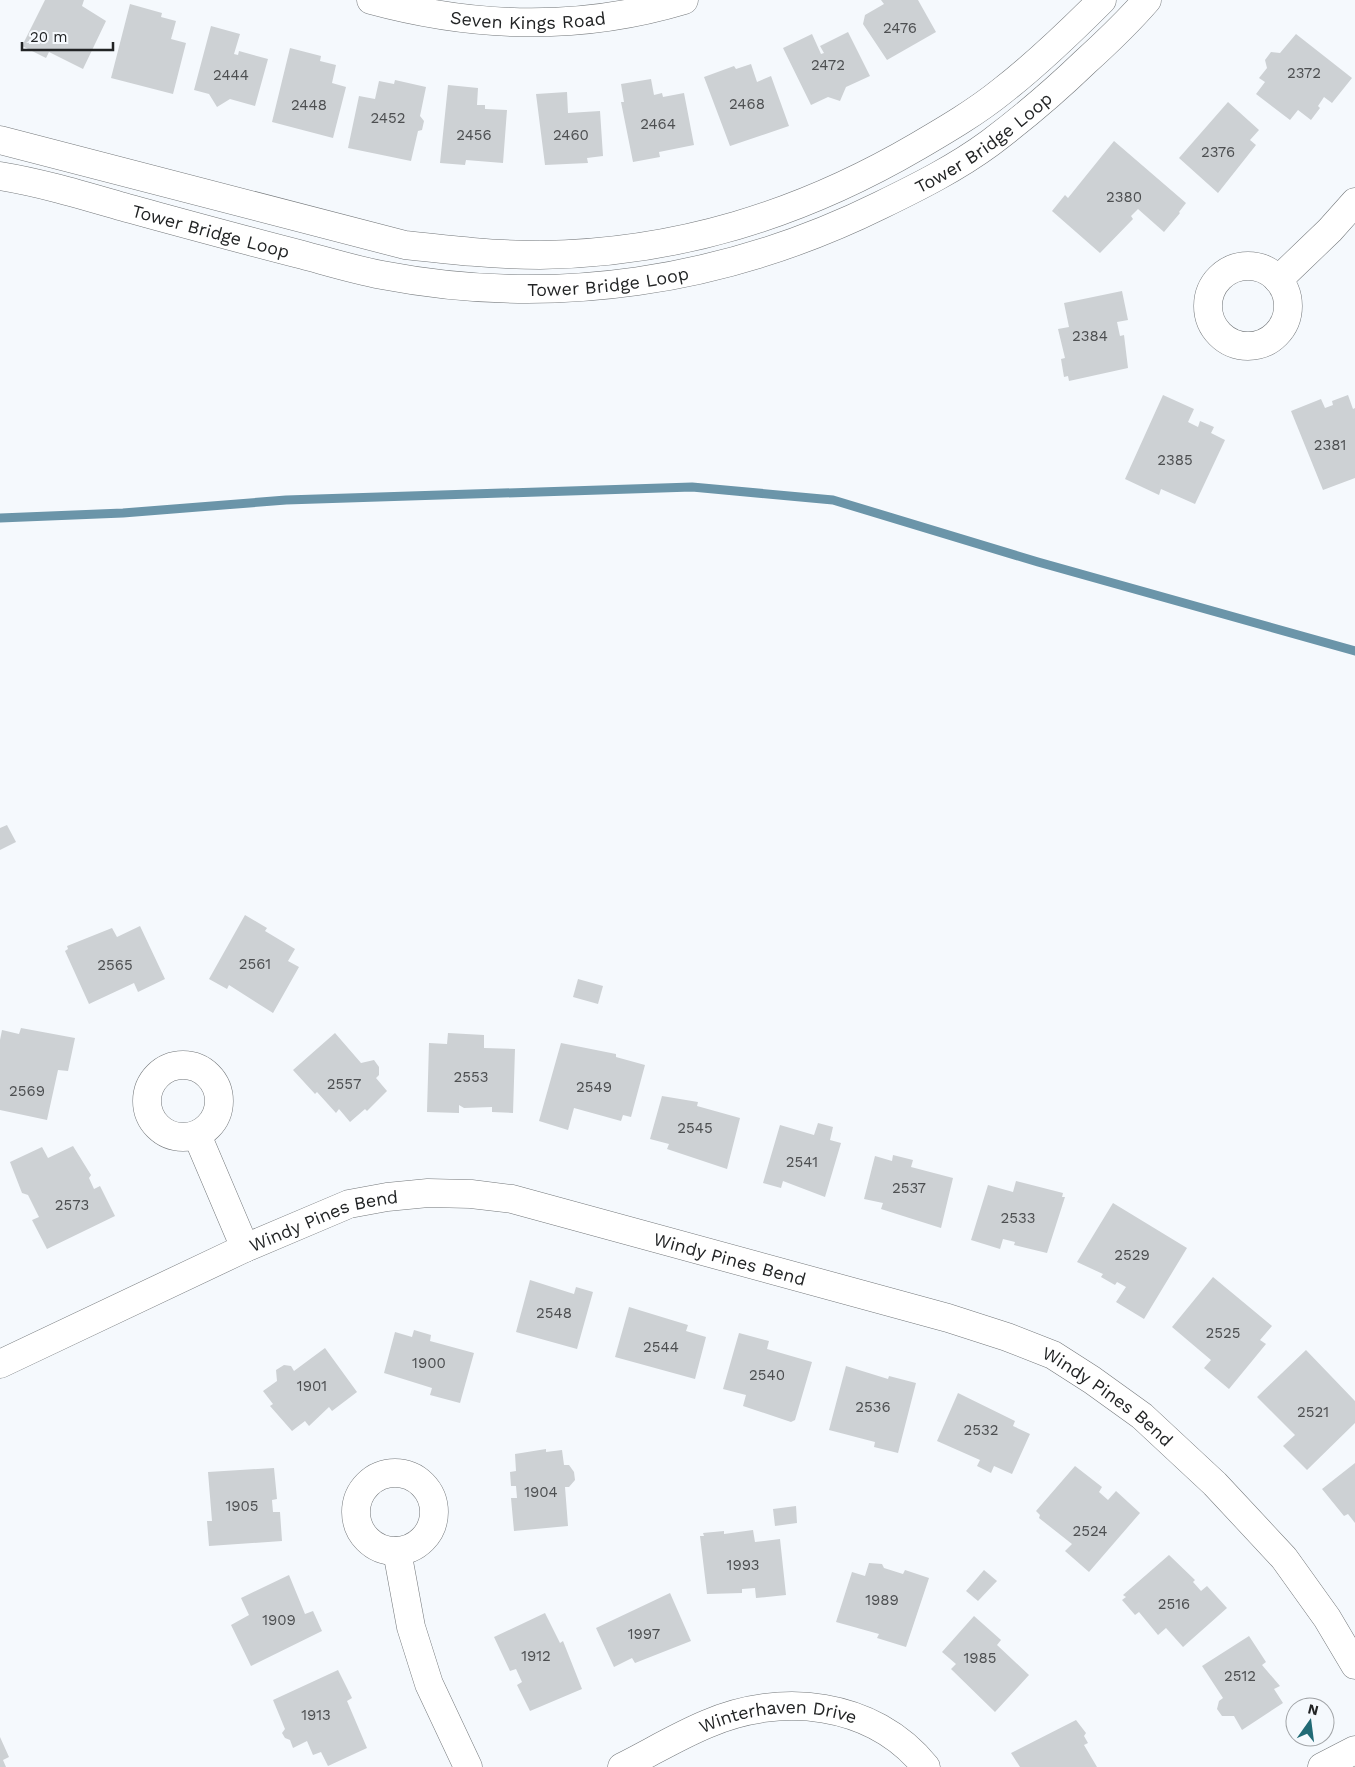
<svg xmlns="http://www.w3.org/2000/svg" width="1355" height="1767" viewBox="0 0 1355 1767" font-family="'Work Sans',sans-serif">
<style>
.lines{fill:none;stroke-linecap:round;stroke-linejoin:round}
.stream{stroke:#6b95a9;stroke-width:9}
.building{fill:#cdd1d4}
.minor-casing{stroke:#74787b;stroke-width:29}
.minor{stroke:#fff;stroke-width:28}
.labels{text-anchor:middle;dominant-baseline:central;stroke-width:4.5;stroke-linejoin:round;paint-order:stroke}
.number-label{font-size:15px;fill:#4d4f51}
.street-label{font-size:18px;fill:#222425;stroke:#f5f9fd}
</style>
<rect width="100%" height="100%" fill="#f5f9fd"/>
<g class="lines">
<path class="stream" d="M0 518 123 513 286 500 692 487 833 500 1038 562 1355 651"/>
</g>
<g class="building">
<path d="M45 0H84L82 6 106 21 83 69 49 52 46 58 22 46Z"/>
<path d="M881 0H918L936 32 887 60 863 24 865 15 884 4Z"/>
<path d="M130 4 162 13 161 17 176 21 171 39 186 43 173 94 111 78Z"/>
<path d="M211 26 240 34 234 54 238 55 239 51 268 59 255 106 230 99 217 107 209 94 194 90Z"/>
<path d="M848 32 870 76 846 87 840 101 828 97 811 105 783 48 812 34 821 54 824 53 820 46Z"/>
<path d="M1296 34 1352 78 1332 103 1324 97 1318 106 1320 108 1311 120 1298 110 1290 120 1256 94 1265 82 1259 78 1267 68 1265 60 1271 52 1280 53Z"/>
<path d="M290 48 321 56 320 61 336 65 332 83 346 87 333 138 272 122Z"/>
<path d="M751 64 757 82 771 76 789 126 730 146 704 77 734 66 736 69Z"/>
<path d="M651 79 654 95 662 93 663 97 684 93 694 145 659 152 660 157 633 162 621 102H624L621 84Z"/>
<path d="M395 80 426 87 420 116 424 121 422 130 418 131 411 161 348 148 359 96 375 99 379 81 394 84Z"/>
<path d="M448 85 478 88 477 105H485V109L507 110 503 163 466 160 465 165 440 163Z"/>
<path d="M567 92 568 113 600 111 603 156 587 158 588 163 545 165 536 94Z"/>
<path d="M1228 102 1259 130 1250 140 1256 145 1218 193 1179 158Z"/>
<path d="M1114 141 1186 203 1179 212 1180 213 1164 232 1138 209 1131 216 1133 219 1100 253 1052 211 1065 195 1068 198Z"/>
<path d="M1122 291 1128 320 1117 322 1120 336 1124 335 1128 368 1069 381 1068 376 1064 377 1061 359 1065 358 1058 329 1069 327 1064 303Z"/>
<path d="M1163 395 1194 409 1188 422 1198 427 1200 421 1214 427 1211 433 1225 440 1195 504 1161 489 1159 495 1125 479Z"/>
<path d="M1348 395 1353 409 1355 408V478L1323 490 1291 411 1321 399 1325 408 1333 405 1332 401Z"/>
<path d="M7 825 16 842 0 850V828Z"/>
<path d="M245 915 267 928 265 931 295 949 288 961 299 967 273 1013 229 985 227 989 209 979Z"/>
<path d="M140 926 165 979 138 992 134 983 89 1004 65 951 68 949 67 946 112 928 117 937Z"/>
<path d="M578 979 603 986 598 1004 573 997Z"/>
<path d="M21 1028 75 1038 68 1071 58 1070 47 1120 0 1110V1040L2 1030 19 1034Z"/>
<path d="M335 1033 361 1063 374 1060 379 1067V1075L376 1078 387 1091 367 1111 365 1109 350 1122 339 1109 336 1113 317 1092 315 1094 293 1070Z"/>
<path d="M448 1033 484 1035V1048L515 1049 513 1113 492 1112V1107L464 1108 459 1105V1113L427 1112 429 1043 447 1044Z"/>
<path d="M561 1043 616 1054V1057L645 1065 631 1117 623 1115 621 1121 574 1108 568 1130 539 1121Z"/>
<path d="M662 1096 698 1102 697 1106 740 1118 727 1169 667 1149 669 1144 650 1139Z"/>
<path d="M818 1123 833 1127 830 1140 841 1143 825 1197 783 1181 781 1188 763 1183 780 1125 814 1135Z"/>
<path d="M73 1146 91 1175 89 1178 94 1189 100 1186 115 1216 47 1249 32 1220 39 1217 28 1195 22 1193 10 1162 42 1147 48 1158Z"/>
<path d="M893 1155 913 1160 911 1167 953 1178 941 1228 881 1209 883 1203 864 1199 875 1156 892 1161Z"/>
<path d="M1016 1181 1063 1193 1062 1197H1065L1047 1253 1014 1245 1015 1242 1003 1239 1000 1249 971 1240 988 1185 1013 1192Z"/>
<path d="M1113 1203 1187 1248 1144 1319 1116 1302 1126 1287 1117 1282 1115 1285 1101 1277 1103 1274 1077 1262Z"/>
<path d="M1213 1277 1272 1326 1260 1340 1266 1344 1229 1389 1204 1368 1211 1360 1172 1327Z"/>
<path d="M530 1280 574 1294 576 1287 593 1292 577 1349 516 1332Z"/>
<path d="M629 1307 688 1325 686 1331 706 1337 695 1379 615 1357Z"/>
<path d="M414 1330 431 1335 430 1341 474 1353 460 1403 430 1395 432 1388 384 1373 395 1332 412 1337Z"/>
<path d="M739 1333 769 1341 767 1349 812 1362 795 1420 791 1422 743 1406 746 1395 723 1389Z"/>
<path d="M325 1348 357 1392 332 1411 329 1407 309 1426 305 1421 292 1431 270 1406 273 1404 263 1391 277 1381 276 1370 284 1365 291 1366 294 1371Z"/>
<path d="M1306 1350 1355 1401V1423L1307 1470 1283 1446 1295 1435 1257 1397Z"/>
<path d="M846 1366 888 1379 889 1376 916 1383 898 1453 874 1447 875 1442 829 1430Z"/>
<path d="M958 1393 1015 1421 1013 1426 1030 1434 1012 1474 994 1466 991 1473 977 1466 980 1460 937 1441Z"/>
<path d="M546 1449V1452L562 1450 564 1465H569L574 1472 575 1480 569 1487H565L568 1526 514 1531 511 1498H517L516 1486H511L510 1472 516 1471 515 1454Z"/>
<path d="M1355 1463V1523L1348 1514 1344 1516 1322 1489Z"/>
<path d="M1075 1466 1102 1487 1099 1492 1108 1500 1116 1491 1140 1513 1089 1572 1065 1551 1072 1544 1039 1518 1040 1515 1036 1511Z"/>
<path d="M274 1468 277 1499 272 1500 273 1512H280L282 1541 209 1546 207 1521H212L208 1472Z"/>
<path d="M796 1506 797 1523 775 1526 773 1509Z"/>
<path d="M753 1530 755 1542 780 1539 786 1595 756 1598 755 1588 742 1589V1593L707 1594 700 1536H704L703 1533 724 1531V1534Z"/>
<path d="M1169 1555 1195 1580 1193 1582 1201 1591 1207 1586 1227 1608 1183 1647 1166 1628 1158 1635 1139 1612 1135 1615 1122 1600 1126 1597 1123 1595Z"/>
<path d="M869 1563 882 1564 884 1568 903 1574 905 1570 929 1578 906 1647 877 1638 879 1634 836 1622 852 1572 865 1576Z"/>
<path d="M984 1570 997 1581 978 1601 966 1591Z"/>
<path d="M289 1575 305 1614 313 1611 322 1631 251 1666 231 1625 249 1615 241 1598Z"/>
<path d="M670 1593 691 1641 635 1663 632 1658 614 1667 596 1628Z"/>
<path d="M545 1613 560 1643 563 1641 582 1689 530 1711 517 1685 522 1682 516 1669 510 1671 494 1637Z"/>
<path d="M974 1616 1001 1640 997 1645 1029 1675 995 1712 951 1669 956 1664 942 1652Z"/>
<path d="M1249 1636 1266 1662 1262 1665 1280 1686 1274 1689 1283 1703 1242 1730 1234 1716H1222L1217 1709 1219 1701 1223 1698 1202 1666Z"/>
<path d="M338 1670 352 1698 347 1701 367 1748 328 1766 321 1752 313 1755 307 1741 293 1748 290 1740 285 1738 282 1733 285 1729 273 1700Z"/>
<path d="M1076 1720 1086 1733 1084 1736 1088 1743 1084 1745 1097 1767H1020L1011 1753Z"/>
<path d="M0 1737 9 1757 3 1760 6 1767H0Z"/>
</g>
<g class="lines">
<g class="minor-casing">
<g id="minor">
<path id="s1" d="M371 0C474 28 581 31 684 0"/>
<path d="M0 140 405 245C450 250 495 255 540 255 677 253 800 215 918 146 947 129 976 112 1002 91 1038 63 1070 32 1102 0"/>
<path id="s2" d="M0 176C43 183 85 196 127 208 186 224 244 240 303 255 329 262 355 270 382 275 553 308 725 282 881 205 918 187 956 168 990 143 1023 118 1055 91 1085 62 1107 42 1128 22 1147 0"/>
<circle cx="1248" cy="306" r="40"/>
<path d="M1278 280 1330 230 1355 202"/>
<circle cx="183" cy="1101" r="36"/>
<path d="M197 1135 245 1248"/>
<path id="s3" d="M0 1364 245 1248 349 1204 387 1197 428 1193 471 1194 512 1199 948 1318 1007 1337 1053 1355 1092 1380 1142 1416 1215 1484 1284 1558 1327 1618 1355 1665"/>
<circle cx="395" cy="1512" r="39"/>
<path d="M397 1551 411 1627 429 1684 468 1767"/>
<path id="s4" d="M622 1767C650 1753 678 1736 707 1724 780 1692 873 1701 926 1767"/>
<path d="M1322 1767 1355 1750"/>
</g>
</g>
<use href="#minor" class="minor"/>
</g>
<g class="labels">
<g class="number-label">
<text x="900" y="28">2476</text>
<text x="828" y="65">2472</text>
<text x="1304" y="73">2372</text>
<text x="231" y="75">2444</text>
<text x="747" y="104">2468</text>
<text x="309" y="105">2448</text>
<text x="388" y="118">2452</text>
<text x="658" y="124">2464</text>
<text x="474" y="135">2456</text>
<text x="571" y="135">2460</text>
<text x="1218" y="152">2376</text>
<text x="1124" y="197">2380</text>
<text x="1090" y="336">2384</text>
<text x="1330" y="445">2381</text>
<text x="1175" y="460">2385</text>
<text x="255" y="964">2561</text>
<text x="115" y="965">2565</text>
<text x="471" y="1077">2553</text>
<text x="344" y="1084">2557</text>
<text x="594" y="1087">2549</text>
<text x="27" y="1091">2569</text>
<text x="695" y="1128">2545</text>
<text x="802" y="1162">2541</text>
<text x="909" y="1188">2537</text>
<text x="72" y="1205">2573</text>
<text x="1018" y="1218">2533</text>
<text x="1132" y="1255">2529</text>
<text x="554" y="1313">2548</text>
<text x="1223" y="1333">2525</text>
<text x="661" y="1347">2544</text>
<text x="429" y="1363">1900</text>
<text x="767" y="1375">2540</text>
<text x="312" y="1386">1901</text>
<text x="873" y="1407">2536</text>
<text x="1313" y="1412">2521</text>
<text x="981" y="1430">2532</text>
<text x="541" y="1492">1904</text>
<text x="242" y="1506">1905</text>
<text x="1090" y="1531">2524</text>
<text x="743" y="1565">1993</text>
<text x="882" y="1600">1989</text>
<text x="1174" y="1604">2516</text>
<text x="279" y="1620">1909</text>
<text x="644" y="1634">1997</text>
<text x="536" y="1656">1912</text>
<text x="980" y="1658">1985</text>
<text x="1240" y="1676">2512</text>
<text x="316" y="1715">1913</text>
</g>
<g class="street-label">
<text stroke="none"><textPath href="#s1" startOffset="159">Seven Kings Road</textPath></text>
<text stroke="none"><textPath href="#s2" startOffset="1028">Tower Bridge Loop</textPath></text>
<text stroke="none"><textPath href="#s2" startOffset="218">Tower Bridge Loop</textPath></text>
<text stroke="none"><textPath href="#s2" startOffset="622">Tower Bridge Loop</textPath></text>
<text stroke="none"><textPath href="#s3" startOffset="355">Windy Pines Bend</textPath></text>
<text stroke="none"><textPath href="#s3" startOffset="774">Windy Pines Bend</textPath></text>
<text stroke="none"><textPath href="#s3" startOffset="1180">Windy Pines Bend</textPath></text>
<text stroke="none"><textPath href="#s4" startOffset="168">Winterhaven Drive</textPath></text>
</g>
</g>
<g transform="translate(1310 1722) rotate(14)"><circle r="24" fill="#f5f9fd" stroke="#a1a4a7"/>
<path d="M0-4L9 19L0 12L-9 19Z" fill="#216a75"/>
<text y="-8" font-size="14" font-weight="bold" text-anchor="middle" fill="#222425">N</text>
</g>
<path d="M22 42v8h91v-8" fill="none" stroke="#222425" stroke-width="2.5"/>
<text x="30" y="42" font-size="15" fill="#222425" stroke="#f5f9fd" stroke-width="4" paint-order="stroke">20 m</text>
</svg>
